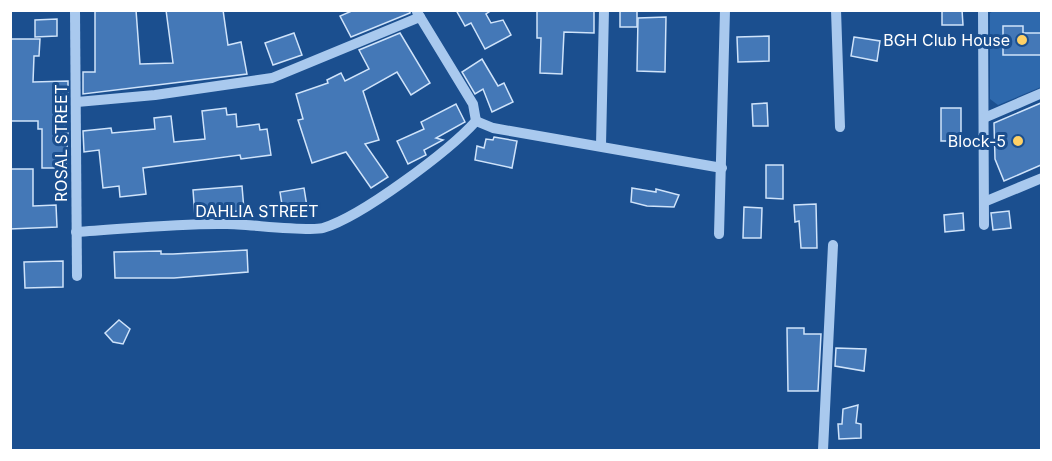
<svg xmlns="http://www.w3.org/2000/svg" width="1052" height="461" viewBox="0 0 1052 461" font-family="Inter,sans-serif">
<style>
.green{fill:#2e69ad}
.building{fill:#4478b7;stroke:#cfe3fa;stroke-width:1.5}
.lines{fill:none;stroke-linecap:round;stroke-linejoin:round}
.minor{stroke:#a9c9ee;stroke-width:10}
.poi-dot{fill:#ffd166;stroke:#1b4f8f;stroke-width:2}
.labels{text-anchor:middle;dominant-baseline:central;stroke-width:6;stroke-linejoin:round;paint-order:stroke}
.poi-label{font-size:16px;fill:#fff;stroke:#1b4f8f;text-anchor:end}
.street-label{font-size:16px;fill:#fff;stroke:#1b4f8f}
</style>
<rect width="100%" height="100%" fill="#1b4f8f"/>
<path class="green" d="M995 10 1041 11V87L998 105 990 99V13Z"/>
<g class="building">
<path d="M95 10H136L140 64 173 63 166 10H223L228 45 241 42 247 74 83 94V72H95Z"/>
<path d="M354 10H410V13L351 37 340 16Z"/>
<path d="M456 10H492L486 14 491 23 503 20 511 35 485 49 471 23 465 26Z"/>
<path d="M537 10H594V33L564 32 562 74 540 73 541 38H537Z"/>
<rect x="620" y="10" width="17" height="17"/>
<path d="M942 10H962L963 25H942Z"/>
<path d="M666 17 665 72 637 71 638 18Z"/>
<path d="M57 19V36L35 37V20Z"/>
<path d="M1003 26H1023V33H1041V55H1003Z"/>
<path d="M294 33 302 55 273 65 265 43Z"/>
<path d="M400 33 430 83 411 95 397 72 363 91 379 140 365 144 388 177 371 188 346 152 312 163 298 120 303 119 296 94 328 83 327 80 341 73 345 81 369 69 359 50Z"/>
<path d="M769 36V61L738 62 737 37Z"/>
<path d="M854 37 880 41 877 61 851 56Z"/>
<path d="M10 39H40L39 56H34L33 82 68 81V94L64 95 65 133 68 132 66 168H42V129H38V121H10Z"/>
<path d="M482 59 498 86 504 83 513 102 492 112 483 89 475 94 462 72Z"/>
<path d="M767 103 768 126H753L752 104Z"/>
<path d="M1041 103V165L1004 181 995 159 994 123Z"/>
<path d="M456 104 465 122 436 138 443 140 424 150 426 155 408 164 397 141 424 129 421 122Z"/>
<path d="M226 108 227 115 236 114 237 127 259 124 260 130 267 129 271 155 241 159 240 155 143 168 146 194 120 197 119 186 103 188 99 150 84 152 83 131 111 128 112 133 155 129 154 118 171 116 174 142 205 139 202 111Z"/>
<rect x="941" y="108" width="20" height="33"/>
<path d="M494 137 517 141 512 168 475 160 477 146 484 148 486 139 493 140Z"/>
<path d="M766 165H783V199L766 198Z"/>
<path d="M10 169H33V206L56 205 57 227 10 229Z"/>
<path d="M242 186 244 210 195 217 193 190Z"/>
<path d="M304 188 307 207 283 211 280 192Z"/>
<path d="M632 188 656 192V189L679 195 674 207 647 206 631 202Z"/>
<path d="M816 204 817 248H801L799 221 795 222 794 205Z"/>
<path d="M744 207 762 208 761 238H743Z"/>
<path d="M1009 211 1011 228 993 230 991 213Z"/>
<path d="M963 213 964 230 945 232 944 215Z"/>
<path d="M247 250 248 272 174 278H115L114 252 161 251V254H173Z"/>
<path d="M63 261V287L25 288 24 262Z"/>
<path d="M119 320 130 329 123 344 113 342 105 333Z"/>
<path d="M787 328H804V334H821L818 391H788Z"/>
<path d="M836 348 866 349 864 371 835 366Z"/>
<path d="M858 405 856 423 861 424V438L839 439 838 424H842L843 409Z"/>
</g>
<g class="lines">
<g class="minor">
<path d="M75 10 77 276"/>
<path d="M836 10 840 127"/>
<path d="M983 10 984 225"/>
<path d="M417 12 473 104 476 121"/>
<path d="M77 102 155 95 272 78 420 17"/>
<path d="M984 118 1042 93"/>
<path d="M476 121 493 128 722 168"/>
<path d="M601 145 604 10"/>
<path d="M984 202 1042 178"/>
<path d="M76 232C126 229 177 223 227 224 247 224 309 232 323 228 361 217 449 151 476 121"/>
<path d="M719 234 725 10"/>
<path d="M823 450 833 245"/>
</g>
</g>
<g class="poi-dot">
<circle cx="1022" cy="40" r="6"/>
<circle cx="1018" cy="141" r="6"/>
</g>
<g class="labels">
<g class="poi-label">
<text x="1010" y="40">BGH Club House</text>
<text x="1006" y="141">Block-5</text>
</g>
<g class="street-label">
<text transform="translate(61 143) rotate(-90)">ROSAL STREET</text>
<text x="257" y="211">DAHLIA STREET</text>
</g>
</g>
<rect width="1052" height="461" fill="none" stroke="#ffffff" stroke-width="24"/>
</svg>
